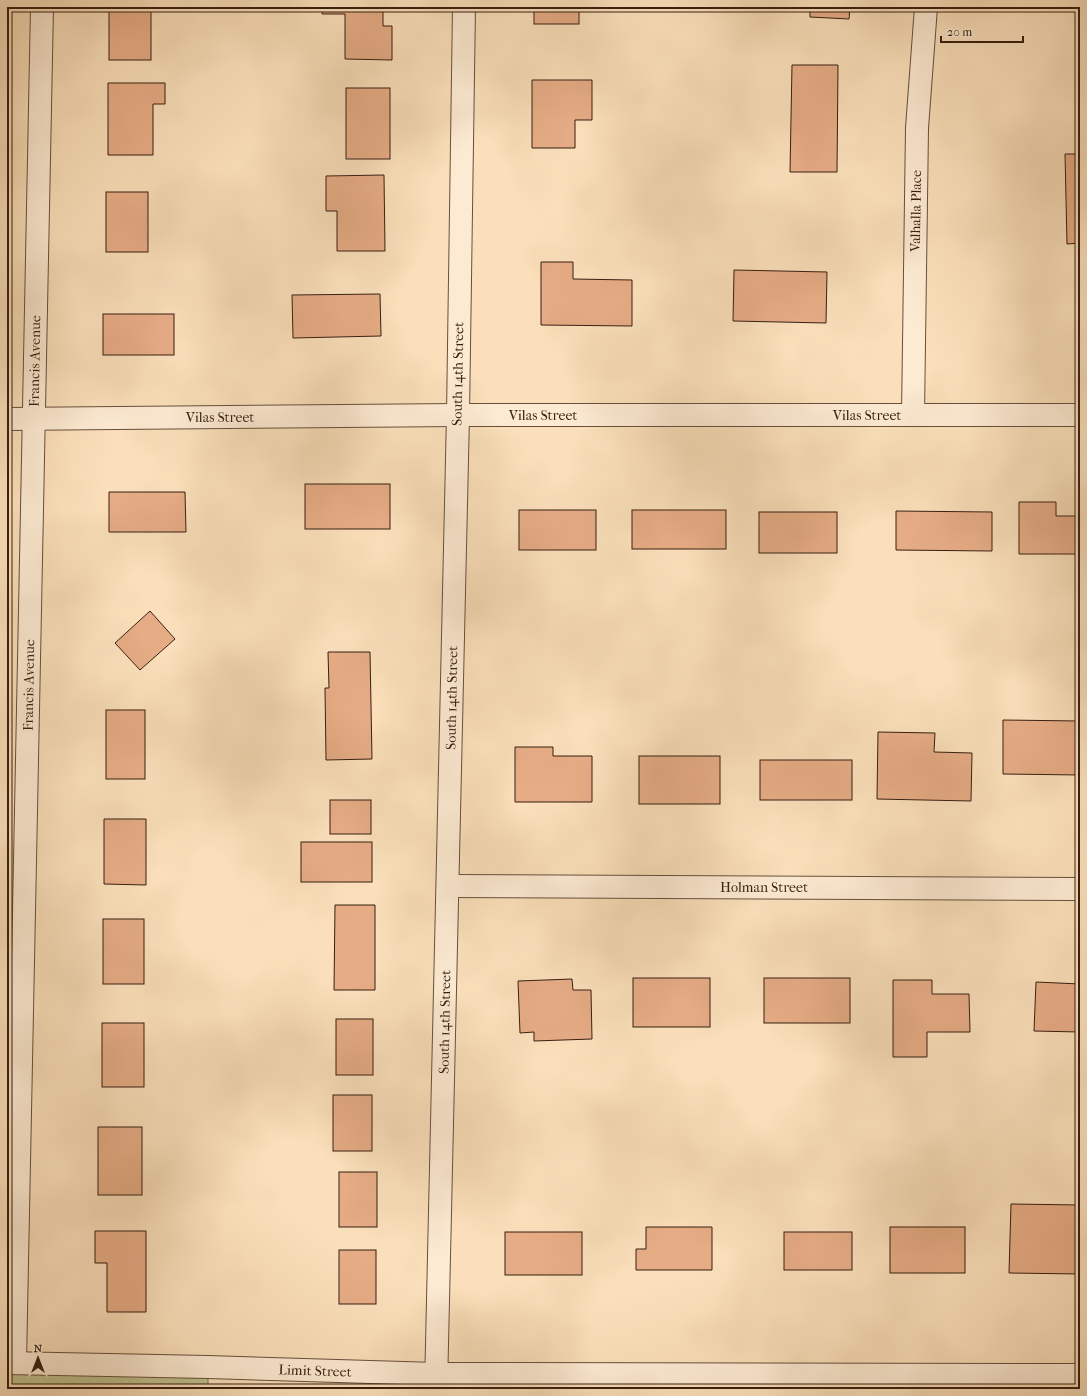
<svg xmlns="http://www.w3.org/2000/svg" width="1087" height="1396" viewBox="0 0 1087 1396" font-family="'IM FELL French Canon',serif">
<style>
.green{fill:#bfc18f;stroke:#7b7050}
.building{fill:#e6ac86;stroke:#371f11}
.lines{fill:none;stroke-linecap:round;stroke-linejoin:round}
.minor-casing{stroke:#684f3b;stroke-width:24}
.minor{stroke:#fcead2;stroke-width:22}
.labels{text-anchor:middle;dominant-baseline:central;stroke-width:4;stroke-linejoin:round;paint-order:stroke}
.street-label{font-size:14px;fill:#371f11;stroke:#fcead2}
</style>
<rect width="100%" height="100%" fill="#fadfba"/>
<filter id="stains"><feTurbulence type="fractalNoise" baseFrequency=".005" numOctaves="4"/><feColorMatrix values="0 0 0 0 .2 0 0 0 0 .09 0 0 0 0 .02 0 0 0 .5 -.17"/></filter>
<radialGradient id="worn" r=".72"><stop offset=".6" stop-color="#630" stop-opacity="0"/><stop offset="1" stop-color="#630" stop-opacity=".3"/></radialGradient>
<path class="green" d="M7 1363 208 1367V1389H7Z"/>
<g class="building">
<rect x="109" y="7" width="42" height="53"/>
<path d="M323 7H383V26H392V60L345 59V14H322Z"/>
<rect x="534" y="7" width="45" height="17"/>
<path d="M810 7H850L849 19 810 17Z"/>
<path d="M1077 55H1080V94L1076 93Z"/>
<path d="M792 65H838L837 172H790Z"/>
<path d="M532 80H592V120H575V148H532Z"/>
<path d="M108 83H165V104H153V155H108Z"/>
<rect x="346" y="88" width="44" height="71"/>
<path d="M1065 154H1080V243L1067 244Z"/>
<path d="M384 175 385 251H337V211H326V176Z"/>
<rect x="106" y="192" width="42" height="60"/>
<path d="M541 262H573V279L632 280V326L541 325Z"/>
<path d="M734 270 827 272 826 323 733 321Z"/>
<path d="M380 294 381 336 293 338 292 295Z"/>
<rect x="103" y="314" width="71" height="41"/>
<rect x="305" y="484" width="85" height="45"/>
<path d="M109 492H185L186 532H109Z"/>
<path d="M1019 502H1056V516H1080V554H1019Z"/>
<rect x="519" y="510" width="77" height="40"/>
<rect x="632" y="510" width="94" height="39"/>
<path d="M896 511 992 512V551L896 550Z"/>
<rect x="759" y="512" width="78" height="41"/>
<path d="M150 611 175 639 140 670 115 643Z"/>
<path d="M328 652H370L372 759 326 760 325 688H329Z"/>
<rect x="106" y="710" width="39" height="69"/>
<path d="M1003 720 1080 721V775L1003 774Z"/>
<path d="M878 732 935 733 934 752 972 753 971 801 877 799Z"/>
<path d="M515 747H553V756H592V802H515Z"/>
<rect x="639" y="756" width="81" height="48"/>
<rect x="760" y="760" width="92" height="40"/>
<rect x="330" y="800" width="41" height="34"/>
<path d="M104 819H146V885L104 884Z"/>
<rect x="301" y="842" width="71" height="40"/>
<path d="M335 905H375V990H334Z"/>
<rect x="103" y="919" width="41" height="65"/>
<rect x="633" y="978" width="77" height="49"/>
<rect x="764" y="978" width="86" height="45"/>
<path d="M572 979 573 990H591L592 1039 534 1041V1032L520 1033 518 981Z"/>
<path d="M893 980H932V994H969L970 1032H927V1057H893Z"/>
<path d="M1036 982 1080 984V1032L1034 1031Z"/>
<rect x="336" y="1019" width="37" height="56"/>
<rect x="102" y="1023" width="42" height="64"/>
<rect x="333" y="1095" width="39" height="56"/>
<rect x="98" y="1127" width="44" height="68"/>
<rect x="339" y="1172" width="38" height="55"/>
<path d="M1011 1204 1080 1205V1274L1009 1273Z"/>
<path d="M646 1227H712V1270H636V1249H646Z"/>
<rect x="890" y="1227" width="75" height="46"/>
<path d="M95 1231H146V1312H107V1263H95Z"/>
<rect x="505" y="1232" width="77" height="43"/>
<rect x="784" y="1232" width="68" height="38"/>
<rect x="339" y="1250" width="37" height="54"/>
</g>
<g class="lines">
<g class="minor-casing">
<g id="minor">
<path d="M913 415 917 128 926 7"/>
<path d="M7 419 458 415H1080"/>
<path d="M448 886 1080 889"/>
<path d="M7 1363 208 1367 437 1374 1080 1375"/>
<path d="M15 1363 42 7"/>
<path d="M436 1389 458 415 464 7"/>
</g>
</g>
<use href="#minor" class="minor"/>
</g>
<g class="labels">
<g class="street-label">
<text transform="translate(916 211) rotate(-89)">Valhalla Place</text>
<text transform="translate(35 361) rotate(-89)">Francis Avenue</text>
<text transform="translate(458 374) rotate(-89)">South 14th Street</text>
<text x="543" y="415">Vilas Street</text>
<text x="867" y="415">Vilas Street</text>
<text x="220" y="417">Vilas Street</text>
<text transform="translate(29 685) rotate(-89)">Francis Avenue</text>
<text transform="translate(452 698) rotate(-89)">South 14th Street</text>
<text x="764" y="887">Holman Street</text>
<text transform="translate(445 1022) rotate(-89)">South 14th Street</text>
<text transform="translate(315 1371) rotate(2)">Limit Street</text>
</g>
</g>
<rect width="1087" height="1396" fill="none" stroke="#fadfba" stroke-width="24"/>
<rect x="8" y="8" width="1071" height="1380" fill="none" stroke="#371f11" stroke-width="2"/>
<rect x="12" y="12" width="1063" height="1372" fill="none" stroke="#371f11"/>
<g transform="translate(38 1358)" stroke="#fcead2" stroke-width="3" paint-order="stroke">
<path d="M0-3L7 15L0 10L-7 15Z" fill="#371f11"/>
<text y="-6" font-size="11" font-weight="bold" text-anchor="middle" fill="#371f11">N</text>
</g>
<path d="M941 36v6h82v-6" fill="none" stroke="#371f11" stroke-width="2"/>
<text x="947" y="36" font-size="12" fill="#371f11" stroke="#fcead2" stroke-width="3" paint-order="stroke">20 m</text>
<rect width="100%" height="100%" filter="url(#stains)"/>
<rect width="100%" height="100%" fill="url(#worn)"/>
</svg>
